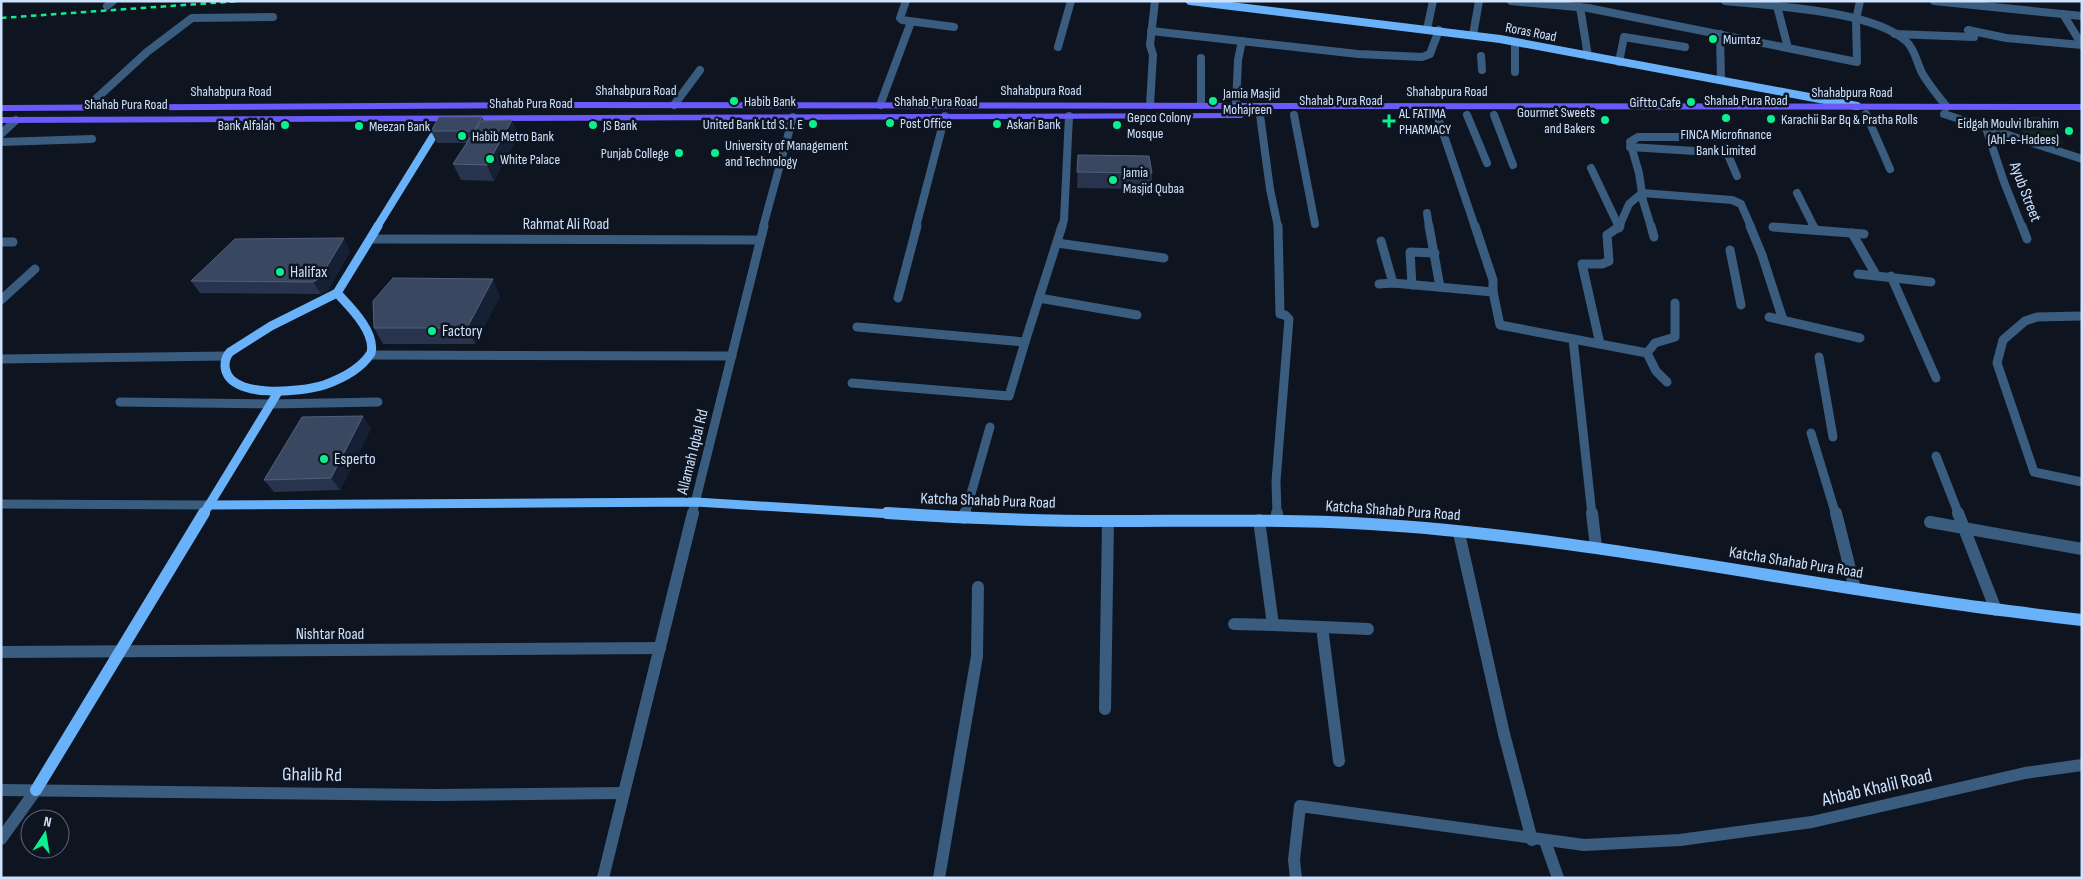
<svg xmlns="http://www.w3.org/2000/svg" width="2083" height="879" viewBox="0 0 2083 879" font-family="'Sofia Sans Condensed',sans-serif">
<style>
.green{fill:#112b1c}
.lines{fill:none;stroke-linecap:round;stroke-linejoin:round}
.street-far2{stroke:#3a5c7e;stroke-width:8}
.street-far1{stroke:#3a5c7e;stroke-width:9}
.street{stroke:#3a5c7e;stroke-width:12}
.secondary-far2{stroke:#69b2fa;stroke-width:8}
.secondary-far1{stroke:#69b2fa;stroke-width:9}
.secondary{stroke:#69b2fa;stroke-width:12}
.primary{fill:#6a5afa;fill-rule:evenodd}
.rail{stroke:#08f18e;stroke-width:2.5;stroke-dasharray:5.5 4.5;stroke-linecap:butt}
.wall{fill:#28344e}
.shaded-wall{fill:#162034}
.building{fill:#3a4761;stroke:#515f79}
.poi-dot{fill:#08f18e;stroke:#0e1521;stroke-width:2}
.labels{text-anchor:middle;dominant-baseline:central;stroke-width:5;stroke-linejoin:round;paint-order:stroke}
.far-street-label{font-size:14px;fill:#cfe2fd;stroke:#0e1521}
.far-poi-label{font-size:14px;fill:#cfe2fd;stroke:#0e1521;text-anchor:start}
.street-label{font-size:16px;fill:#cfe2fd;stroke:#0e1521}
.poi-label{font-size:16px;fill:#cfe2fd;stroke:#0e1521;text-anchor:start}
.near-street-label{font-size:19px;fill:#cfe2fd;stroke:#0e1521}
</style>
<rect width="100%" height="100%" fill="#0e1521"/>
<path class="green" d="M2015 117H2047L2064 144 2022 134Z"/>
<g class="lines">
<g class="street-far2">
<path d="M906 1 900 18 902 20 954 27"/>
<path d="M1511 1 1588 8 1857 62 1856 20 1860 1"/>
<path d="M1725 1C1770 6 1874 10 1907 42 1915 50 1917 63 1922 73 1929 85 1938 96 1947 107"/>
<path d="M1934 1 2082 16"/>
<path d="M107 6 113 1"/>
<path d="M1777 6 1788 48"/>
<path d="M1580 7 1588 56"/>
<path d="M2063 14 2082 45"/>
<path d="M1427 29 1433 1"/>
<path d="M1151 31 1358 54 1422 57 1430 54 1439 30"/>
<path d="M1720 34 1721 80"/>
<path d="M1895 34 1974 37 1968 30 2006 38 2082 45"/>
<path d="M1473 35 1479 1"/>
<path d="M1515 42V72"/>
<path d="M1058 47 1071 1"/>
<path d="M1481 56 1482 70"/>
<path d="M1201 58V105"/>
<path d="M1619 62 1624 37 1685 47"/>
<path d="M674 105 700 70"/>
<path d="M880 105 911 22"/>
<path d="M1150 105 1153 55 1150 45 1155 1"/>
<path d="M1236 105 1238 60 1242 41"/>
<path d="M87 107 147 52 192 18 273 17"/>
<path d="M1866 114 1890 169"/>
<path d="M1944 114 2082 159"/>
<path d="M1260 115 1270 189 1278 227"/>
<path d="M1294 115 1315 224"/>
<path d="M1437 115 1475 227"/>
<path d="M1467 115 1487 163"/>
<path d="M1494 115 1513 165"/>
<path d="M1986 128 2004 182 2022 227"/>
<path d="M1 134 16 120"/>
<path d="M1 142 92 139"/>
<path d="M1630 147 1727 153"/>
<path d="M1725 148 1737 176"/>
<path d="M1591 168 1619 227"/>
<path d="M1642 193 1639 173 1630 142 1638 137H1755"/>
<path d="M1797 193 1814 227"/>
<path d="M1641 194 1651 227"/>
<path d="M1427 213 1429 227"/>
<path d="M763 227 793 117"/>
<path d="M916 227 945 116"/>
<path d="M1062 227 1064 220 1069 116"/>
<path d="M1619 227 1629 204 1642 193 1732 200 1741 204 1751 227"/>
<path d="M1773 227H1775"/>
</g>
<g class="street-far1">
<path d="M1429 226 1440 287"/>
<path d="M1475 226 1493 280V292L1500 325 1647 353"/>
<path d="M1618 226 1619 228"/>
<path d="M1651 226 1654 237"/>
<path d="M1750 226 1762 255 1783 320"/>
<path d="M1813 226 1815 230"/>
<path d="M2022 226 2027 239"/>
<path d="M1773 227 1864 234"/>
<path d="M1852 233 1876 275"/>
<path d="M371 239 760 240"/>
<path d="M1381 241 1393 283"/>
<path d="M1 242H13"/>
<path d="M1057 243 1164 258"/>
<path d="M1730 250 1741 305"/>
<path d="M1858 274 1931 282"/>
<path d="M1891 276 1936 378"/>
<path d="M1379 284 1393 283 1493 292"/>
<path d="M1412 285 1410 252 1435 253"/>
<path d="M898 298 917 226"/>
<path d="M1039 298 1137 315"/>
<path d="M1 300 35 269"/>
<path d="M2082 316 2037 317 2025 321 2003 340 1997 363 2034 472 2082 482"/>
<path d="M1769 317 1860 338"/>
<path d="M857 327 1025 342 1062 226"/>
<path d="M1573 339 1592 515"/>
<path d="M1600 344 1582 264H1602L1609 261 1607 235 1620 226"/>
<path d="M371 355 732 356"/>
<path d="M1819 357 1833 437"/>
<path d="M1 359 226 356"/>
<path d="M1667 382 1656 371 1647 353 1655 343 1675 337V303"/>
<path d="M852 383 1009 396 1025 342"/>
<path d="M120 402 271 404 378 402"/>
<path d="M1811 433 1836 515"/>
<path d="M1936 456 1959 515"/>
<path d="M1 504 209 505"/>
<path d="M692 515 764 226"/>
<path d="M965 515 990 427"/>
<path d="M1277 515 1276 481 1289 319 1285 315 1280 314 1278 226"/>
</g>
<g class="street">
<path d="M1277 513V520"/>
<path d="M1592 513 1596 547"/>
<path d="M1836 513 1855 589"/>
<path d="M1958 513 1996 610"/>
<path d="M964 518 965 513"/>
<path d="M1259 520 1273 625 1322 627 1339 761"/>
<path d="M1930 522 2082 549"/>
<path d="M1459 533 1504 734 1532 840"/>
<path d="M1234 624 1273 625"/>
<path d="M1322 627 1368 629"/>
<path d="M1 652 660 648"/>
<path d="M1105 709 1108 521"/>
<path d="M1 790 435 795 623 793"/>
<path d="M1 839 36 790"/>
<path d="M1545 841 1558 878"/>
<path d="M603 878 693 513"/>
<path d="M939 878 977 656 978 587"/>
<path d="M1296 878 1294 860 1300 806 1584 845 1680 840 1812 822 2025 773 2082 765"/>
</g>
<g class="secondary-far2">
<path d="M1190 1 1500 39 1857 106"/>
<path d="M377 227 440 125"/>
</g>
<g class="secondary-far1">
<path d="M337 293C350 307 376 332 371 353 361 369 341 379 324 385 302 392 227 400 225 366 225 360 226 356 230 352L271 326Z"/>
<path d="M337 293 378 226"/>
<path d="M209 505 696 502 908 515"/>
<path d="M203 515 278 392"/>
</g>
<g class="secondary">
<path d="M887 513C962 518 1036 521 1111 521 1197 521 1284 519 1370 524 1568 536 1761 577 1956 604 1998 610 2040 615 2082 620"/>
<path d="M36 790 204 513"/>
</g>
<g class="primary">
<path d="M576 102 2082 104V110L576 108 1 111V105Z"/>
<path d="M1238 113 1244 116 1242 118 1 123V117Z"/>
</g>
<path class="rail" d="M1 18 240 1"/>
</g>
<g class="wall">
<path d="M482 117 484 121 512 120 518 136 494 181 461 180 453 164 467 143H437L431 131Z"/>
<path d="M1078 155 1152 173 1151 189 1077 188Z"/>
<path d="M350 251 328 290 321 294 200 293 191 281Z"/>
<path d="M500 296 475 344H383L374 328Z"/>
<path d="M371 428 340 490 274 492 264 480Z"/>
</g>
<g class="shaded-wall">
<path d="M512 120 518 136 494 181 487 165Z"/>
<path d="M344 238 350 251 328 290 321 294 313 282Z"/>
<path d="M493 279 500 296 475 344 467 328Z"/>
<path d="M363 416 371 428 340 490 331 478Z"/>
</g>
<g class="building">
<path d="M439 117H482L474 131H431Z"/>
<path d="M512 120 487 165 453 164 481 121Z"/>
<path d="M1078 155 1149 156 1152 173 1077 172Z"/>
<path d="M344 238 320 278 313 282 191 281 235 239Z"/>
<path d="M393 278 493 279 467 328H374L373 301Z"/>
<path d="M363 416 331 478 264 480 302 417Z"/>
</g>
<g class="poi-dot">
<circle cx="1713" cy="39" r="5"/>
<circle cx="734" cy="101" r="5"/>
<circle cx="1213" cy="101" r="5"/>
<circle cx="1691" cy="102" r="5"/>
<circle cx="1726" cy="118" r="5"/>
<circle cx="1771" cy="119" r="5"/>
<circle cx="1605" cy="120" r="5"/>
<path d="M1386.5 113.5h5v5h5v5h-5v5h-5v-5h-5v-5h5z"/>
<circle cx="890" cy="123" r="5"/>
<circle cx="813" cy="124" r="5"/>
<circle cx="997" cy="124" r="5"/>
<circle cx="285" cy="125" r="5"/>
<circle cx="593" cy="125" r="5"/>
<circle cx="1117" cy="125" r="5"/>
<circle cx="359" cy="126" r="5"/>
<circle cx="2069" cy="131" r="5"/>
<circle cx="462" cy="136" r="5"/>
<circle cx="679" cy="153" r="5"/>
<circle cx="715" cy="153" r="5"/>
<circle cx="490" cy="159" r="5"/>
<circle cx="1113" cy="180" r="5"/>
<circle cx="280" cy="272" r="5"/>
<circle cx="432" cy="331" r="5"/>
<circle cx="324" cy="459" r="5"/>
</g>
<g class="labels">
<g class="far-street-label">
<text transform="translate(1531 32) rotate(11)">Roras Road</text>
<text x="636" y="90">Shahabpura Road</text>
<text x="1041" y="90">Shahabpura Road</text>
<text x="231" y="91">Shahabpura Road</text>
<text x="1447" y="91">Shahabpura Road</text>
<text x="1852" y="92">Shahabpura Road</text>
<text x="1341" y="100">Shahab Pura Road</text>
<text x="1746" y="100">Shahab Pura Road</text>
<text x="936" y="101">Shahab Pura Road</text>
<text x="531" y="103">Shahab Pura Road</text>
<text x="126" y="104">Shahab Pura Road</text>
</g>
<g class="far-poi-label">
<text x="1723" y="39">Mumtaz</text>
<text x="1223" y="93">Jamia Masjid<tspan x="1223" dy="16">Mohajreen</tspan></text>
<text x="744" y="101">Habib Bank</text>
<text x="1681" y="102" text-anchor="end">Giftto Cafe</text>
<text x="1595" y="112" text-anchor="end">Gourmet Sweets<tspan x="1595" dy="16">and Bakers</tspan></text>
<text x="1399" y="113">AL FATIMA<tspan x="1399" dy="16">PHARMACY</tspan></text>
<text x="1127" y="117">Gepco Colony<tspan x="1127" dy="16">Mosque</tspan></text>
<text x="1781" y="119">Karachii Bar Bq &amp; Pratha Rolls</text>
<text x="900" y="123">Post Office</text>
<text x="2059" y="123" text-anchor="end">Eidgah Moulvi Ibrahim<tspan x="2059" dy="16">(Ahl-e-Hadees)</tspan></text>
<text x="803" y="124" text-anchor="end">United Bank Ltd S. I. E</text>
<text x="1007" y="124">Askari Bank</text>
<text x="275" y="125" text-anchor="end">Bank Alfalah</text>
<text x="603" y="125">JS Bank</text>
<text x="369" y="126">Meezan Bank</text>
<text x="1726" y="134" text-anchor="middle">FINCA Microfinance<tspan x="1726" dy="16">Bank Limited</tspan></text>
<text x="472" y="136">Habib Metro Bank</text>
<text x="725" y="145">University of Management<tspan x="725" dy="16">and Technology</tspan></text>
<text x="669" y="153" text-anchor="end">Punjab College</text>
<text x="500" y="159">White Palace</text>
<text x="1123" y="172">Jamia<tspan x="1123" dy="16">Masjid Qubaa</tspan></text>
</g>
<g class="street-label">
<text transform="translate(2025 192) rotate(69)">Ayub Street</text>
<text x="566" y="224">Rahmat Ali Road</text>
<text transform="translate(693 452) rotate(-76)">Allamah Iqbal Rd</text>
<text transform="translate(988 501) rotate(2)">Katcha Shahab Pura Road</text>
<text transform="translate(1393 511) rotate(4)">Katcha Shahab Pura Road</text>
<text transform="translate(1796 563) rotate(9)">Katcha Shahab Pura Road</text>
<text x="330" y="634">Nishtar Road</text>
</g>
<g class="poi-label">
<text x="290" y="272">Halifax</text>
<text x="442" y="331">Factory</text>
<text x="334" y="459">Esperto</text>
</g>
<g class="near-street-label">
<text transform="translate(312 775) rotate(1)">Ghalib Rd</text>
<text transform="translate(1877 788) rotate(-13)">Ahbab Khalil Road</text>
</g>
</g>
<rect width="2083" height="879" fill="none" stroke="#cfe2fd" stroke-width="5"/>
<g transform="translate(45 834) rotate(12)"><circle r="24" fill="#0e1521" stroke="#5b6779"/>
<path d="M0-4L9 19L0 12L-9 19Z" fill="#08f18e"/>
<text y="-8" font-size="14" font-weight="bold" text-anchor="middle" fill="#cfe2fd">N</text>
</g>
</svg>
